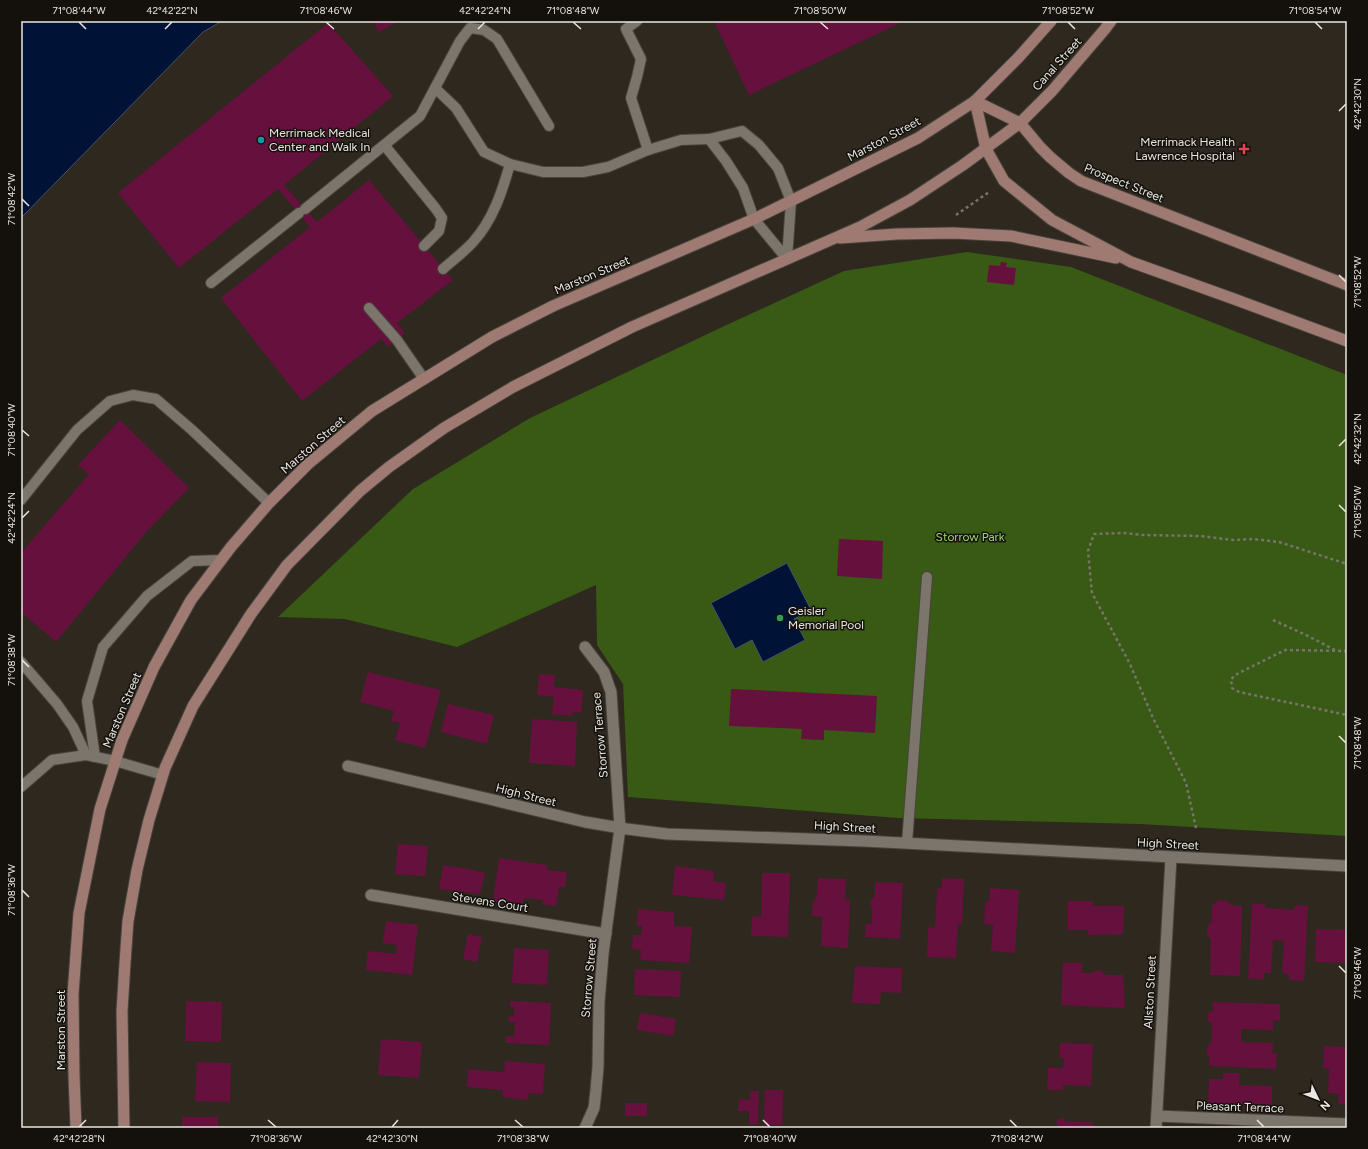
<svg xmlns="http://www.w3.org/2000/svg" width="1368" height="1149" viewBox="0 0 1368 1149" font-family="Figtree,sans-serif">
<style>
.green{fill:#385a14}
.water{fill:#001235;stroke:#465268}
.building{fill:#66113d}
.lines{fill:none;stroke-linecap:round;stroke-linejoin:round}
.service-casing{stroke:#49443c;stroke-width:12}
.minor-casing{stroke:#49443c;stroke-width:13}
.secondary-casing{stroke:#49443c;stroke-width:13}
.path{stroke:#78736b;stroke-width:2.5;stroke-dasharray:3 3;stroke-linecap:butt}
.service{stroke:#7c756b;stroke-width:10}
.minor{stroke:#7c756b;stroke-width:11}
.secondary{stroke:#9f7a72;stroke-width:11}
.ticks{fill:none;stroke:#eae6e0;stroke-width:1.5}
.culture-dot{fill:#0f9aa8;stroke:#14110d;stroke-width:1.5}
.health-dot{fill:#e0444e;stroke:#14110d;stroke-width:1.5}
.leisure-dot{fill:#2e9e5b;stroke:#14110d;stroke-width:1.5}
.labels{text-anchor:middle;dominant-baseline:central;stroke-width:3;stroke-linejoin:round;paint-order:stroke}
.street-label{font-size:12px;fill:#eae6e0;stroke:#14110d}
.poi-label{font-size:12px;fill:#eae6e0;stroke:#14110d;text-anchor:start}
.park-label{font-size:12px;fill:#9ed86a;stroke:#14110d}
.neatline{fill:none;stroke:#eae6e0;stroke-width:1.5}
.ticks-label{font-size:10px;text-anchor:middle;fill:#eae6e0}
</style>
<rect width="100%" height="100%" fill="#2e281f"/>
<path class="green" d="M967 252 1071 267 1347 375V836L1140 824 898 818 628 797 623 684 597 645 596 585 457 647 345 619 278 617 413 489 530 418 718 329 844 271Z"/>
<g class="water">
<path d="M21 21H222L203 32 21 218Z"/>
<path d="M787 563 811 610 794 619 805 640 763 662 752 640 735 649 711 603Z"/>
</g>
<g class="building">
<path d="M373 21H399L379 32Z"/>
<path d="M714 21H904L749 95Z"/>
<path d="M328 23 393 96 284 185 317 222 369 180 453 280 397 323 405 333 388 347 381 339 302 401 221 298 310 227 278 189 179 268 118 193Z"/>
<path d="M1001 262 1007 263 1006 267 1016 268 1014 285 987 282 989 265 1000 266Z"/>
<path d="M120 420 189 488 147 531 56 642 21 612V553L89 474 78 465Z"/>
<path d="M839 539 883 541 882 579 837 576Z"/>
<path d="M368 672 441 690 425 748 395 740 400 723 391 721 394 711 360 702Z"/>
<path d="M539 674 555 675 554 687 583 690 581 713 573 712 572 716 552 714 554 697 537 695Z"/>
<path d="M731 689 877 696 875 733 824 730V740L801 739 802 729 729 726Z"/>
<path d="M448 704 494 715 487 744 441 732Z"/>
<path d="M532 719 577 722 575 766 529 763Z"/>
<path d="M398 844 428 846 425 876 395 874Z"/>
<path d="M499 858 547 865V870L567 872 565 887H559L556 906 542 904 543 900 524 898 523 904 493 901Z"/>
<path d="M443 865 468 869 485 873 480 894 439 889Z"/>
<path d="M675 866 714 871 713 881 726 883 724 900 672 895Z"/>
<path d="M762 873H790L788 937 751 936 752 916 761 917Z"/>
<path d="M818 878 846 879 845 899 850 900 848 948 821 946 822 917 812 916 813 900 816 901Z"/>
<path d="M942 878 964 879 962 924 958 923 956 958 927 957 928 927 935 928 937 888H942Z"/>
<path d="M875 882 903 883 900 939 865 937 866 923 872 924V909L870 902 875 895Z"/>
<path d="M990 888 1019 890 1015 953 991 951 993 925 984 924 985 902H989Z"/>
<path d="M1219 900 1227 901 1231 905 1242 906 1240 976 1210 975 1211 939 1207 935V929L1209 924 1212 922V906Z"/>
<path d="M1068 901H1093V906H1124L1123 934 1088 935V930H1068Z"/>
<path d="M1252 903 1265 904V908L1294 910 1295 905 1308 906 1304 981 1289 980V974L1282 973 1284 941 1273 940 1271 973H1264V980L1248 978Z"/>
<path d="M638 909 674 912V926L692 927 689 963 640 960 641 950 632 949 633 935H641L642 926H637Z"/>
<path d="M386 921 418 925 412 975 366 970 368 951 396 954 397 945 383 943Z"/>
<path d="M1316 929 1347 930V963L1315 962Z"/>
<path d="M468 934 482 937 477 962 463 959Z"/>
<path d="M514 948 549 950 547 985 512 983Z"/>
<path d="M1063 963H1082V973H1092L1099 970 1103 972 1106 975H1123L1125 1008 1061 1005Z"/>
<path d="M855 966 902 968 901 993 881 992 880 1004 852 1003Z"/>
<path d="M635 969 681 971 680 997 634 995Z"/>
<path d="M186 1001 222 1002 221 1042 185 1041Z"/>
<path d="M510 1001 551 1003 549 1045 506 1043V1036L514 1037 515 1022H509V1016H514V1007H510Z"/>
<path d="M1213 1002 1280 1004V1021L1273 1020V1030L1241 1029V1042L1273 1043 1272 1053H1277L1276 1069 1209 1066V1057L1207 1054V1046L1211 1044 1212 1024 1208 1021V1013L1213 1011Z"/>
<path d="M640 1013 676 1019 673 1036 637 1030Z"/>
<path d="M381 1039 422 1042 419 1078 378 1075Z"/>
<path d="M1060 1043 1093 1044 1091 1086 1063 1085V1090H1047L1048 1068H1063L1064 1058H1060Z"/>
<path d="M1324 1046 1347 1047V1105L1338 1104 1339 1094 1328 1093 1329 1069 1323 1068Z"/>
<path d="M505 1061 545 1064 543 1094 529 1093 528 1100 502 1097 503 1090 467 1087 468 1069 504 1072Z"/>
<path d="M197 1062 231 1063 230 1102 195 1101Z"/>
<path d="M1223 1073H1240L1239 1085 1272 1086V1106L1208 1105 1209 1079H1223Z"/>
<path d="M765 1090H783L782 1125H764Z"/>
<path d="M750 1091H759L758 1124H749V1111H738L739 1099 750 1100Z"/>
<rect x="625" y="1103" width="22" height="13"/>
<rect x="182" y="1117" width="36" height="11"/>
<path d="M1062 1118 1066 1121 1091 1122 1094 1125 1096 1128H1059L1056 1123 1058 1119Z"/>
</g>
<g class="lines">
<g class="service-casing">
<g id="service">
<path d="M637 21 626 29 641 59 637 77 631 98 648 150"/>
<path d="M435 88 456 108 484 152 510 164 543 172H583L608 167 648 150 681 140 709 139 742 131 759 145 778 168 791 201 787 259"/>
<path d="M709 139 726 161 743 188 754 219 787 259"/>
<path d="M385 146 436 209 442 218 439 231 424 246"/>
<path d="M305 209 420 116 460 41 470 28 484 30 497 39 549 126"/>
<path d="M443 269C453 260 464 252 473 242 493 220 502 192 510 164"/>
<path d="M211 283 299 213"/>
<path d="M369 308 397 340 424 379"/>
<path d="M21 500 77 430 110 401 133 395 156 399 192 430 269 503"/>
<path d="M21 662 57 704 73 727 86 755"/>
<path d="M95 757 87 701 103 647 147 596 192 561 221 560"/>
<path d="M21 787 52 760 86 755 115 761 163 775"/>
<path d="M907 843 927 577"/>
</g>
</g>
<g class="minor-casing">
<g id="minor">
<path d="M348 766 485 798 585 822 627 829 667 834 864 841 1347 866"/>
<path d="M371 895 606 934"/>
<path d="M1157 1116 1347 1124"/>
<path d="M585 1128 594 1108 596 1090 598 1067 599 1002 603 954 620 828 611 692 604 672 585 647"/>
<path d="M1156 1128 1171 858"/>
</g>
</g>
<g class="secondary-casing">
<g id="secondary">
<path d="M975 101 986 149 1004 181 1052 220 1131 262 1234 299 1347 341"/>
<path d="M975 101 1020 123 1040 147 1050 157 1069 173 1081 181 1347 285"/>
<path d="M840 238 897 234 953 233 1011 236 1116 258"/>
<path d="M76 1128 74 1076 73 994 79 913 100 809 122 740 154 667 191 600 231 547 269 503 308 464 372 411 492 337 553 306 754 219 918 138 975 101 1018 58 1051 21"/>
<path d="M124 1128 122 1011 125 963 128 921 137 870 149 820 165 768 193 706 251 614 287 565 360 491 389 467 444 428 513 387 632 327 860 227 910 200 963 165 1020 123 1052 91 1105 29 1111 21"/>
</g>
</g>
<g class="path">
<path d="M956 215 989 192"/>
<path d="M1273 620 1308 636 1335 650"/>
<path d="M1347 651 1285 650 1237 674 1231 679 1232 688 1239 692 1347 715"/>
<path d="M1196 828 1186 783 1153 718 1130 664 1092 593 1088 551 1094 534 1124 533 1143 535 1201 536 1233 540 1254 539 1279 542 1347 564"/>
</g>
<use href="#service" class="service"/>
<use href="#minor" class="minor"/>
<use href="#secondary" class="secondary"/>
</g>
<path class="ticks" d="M79 22 86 29M326 22 334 29M573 22 581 29M820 22 828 29M1068 22 1075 29M1315 22 1322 29M165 29 172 22M478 29 485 22M1339 111 1346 104M22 199 29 206M1339 275 1346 282M22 430 29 436M1339 446 1346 439M1339 505 1346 512M22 518 29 511M22 660 29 667M1339 736 1346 743M22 890 29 897M1339 966 1346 973M268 1120 276 1127M515 1120 523 1127M763 1120 770 1127M1010 1120 1017 1127M1257 1120 1264 1127M79 1127 86 1120M392 1127 398 1120"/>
<circle class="culture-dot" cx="261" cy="140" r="4"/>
<path class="health-dot" d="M1242 143h4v4h4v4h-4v4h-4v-4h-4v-4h4z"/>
<circle class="leisure-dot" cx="780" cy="618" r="4"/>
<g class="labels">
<g class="street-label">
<text transform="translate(1057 64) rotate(-48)">Canal Street</text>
<text transform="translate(884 139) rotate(-28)">Marston Street</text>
<text transform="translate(1124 183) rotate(22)">Prospect Street</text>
<text transform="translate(592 275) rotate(-23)">Marston Street</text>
<text transform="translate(313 445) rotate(-41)">Marston Street</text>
<text transform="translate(122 710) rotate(-67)">Marston Street</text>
<text transform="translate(600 735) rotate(-95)">Storrow Terrace</text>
<text transform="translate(526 795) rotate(14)">High Street</text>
<text transform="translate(845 827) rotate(3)">High Street</text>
<text transform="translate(1168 844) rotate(3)">High Street</text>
<text transform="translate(490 902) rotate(9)">Stevens Court</text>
<text transform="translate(589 978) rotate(-85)">Storrow Street</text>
<text transform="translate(1150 992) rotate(-87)">Allston Street</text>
<text transform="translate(61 1030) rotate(-90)">Marston Street</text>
<text transform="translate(1240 1107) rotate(2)">Pleasant Terrace</text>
</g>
<g class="poi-label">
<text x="269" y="133">Merrimack Medical<tspan x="269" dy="14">Center and Walk In</tspan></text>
<text x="1235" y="142" text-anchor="end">Merrimack Health<tspan x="1235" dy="14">Lawrence Hospital</tspan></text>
<text x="788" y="611">Geisler<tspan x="788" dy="14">Memorial Pool</tspan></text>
</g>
<g class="park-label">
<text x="970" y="537">Storrow Park</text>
</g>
</g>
<rect width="1368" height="1149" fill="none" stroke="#14110d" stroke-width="44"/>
<g transform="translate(1318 1099) rotate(133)" stroke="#14110d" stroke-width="3" paint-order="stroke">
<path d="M0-3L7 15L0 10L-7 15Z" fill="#eae6e0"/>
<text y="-6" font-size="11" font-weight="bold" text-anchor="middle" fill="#eae6e0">N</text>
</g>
<rect x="22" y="22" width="1324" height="1105" class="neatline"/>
<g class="ticks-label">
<text x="79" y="14">71°08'44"W</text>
<text x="172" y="14">42°42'22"N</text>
<text x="326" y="14">71°08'46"W</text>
<text x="485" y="14">42°42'24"N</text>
<text x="573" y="14">71°08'48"W</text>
<text x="820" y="14">71°08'50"W</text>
<text x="1068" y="14">71°08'52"W</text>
<text x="1315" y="14">71°08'54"W</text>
<text transform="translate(1357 104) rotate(-90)" y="4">42°42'30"N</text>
<text transform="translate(11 199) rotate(-90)" y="4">71°08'42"W</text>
<text transform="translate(1357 282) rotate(-90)" y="4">71°08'52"W</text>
<text transform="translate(11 430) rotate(-90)" y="4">71°08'40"W</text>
<text transform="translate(1357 439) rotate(-90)" y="4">42°42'32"N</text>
<text transform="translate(1357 512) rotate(-90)" y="4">71°08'50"W</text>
<text transform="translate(11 518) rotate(-90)" y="4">42°42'24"N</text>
<text transform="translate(11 660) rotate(-90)" y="4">71°08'38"W</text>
<text transform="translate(1357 743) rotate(-90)" y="4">71°08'48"W</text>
<text transform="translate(11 890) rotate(-90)" y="4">71°08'36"W</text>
<text transform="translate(1357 973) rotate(-90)" y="4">71°08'46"W</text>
<text x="79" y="1142">42°42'28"N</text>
<text x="276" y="1142">71°08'36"W</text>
<text x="392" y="1142">42°42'30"N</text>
<text x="523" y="1142">71°08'38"W</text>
<text x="770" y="1142">71°08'40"W</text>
<text x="1017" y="1142">71°08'42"W</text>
<text x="1264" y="1142">71°08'44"W</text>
</g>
</svg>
